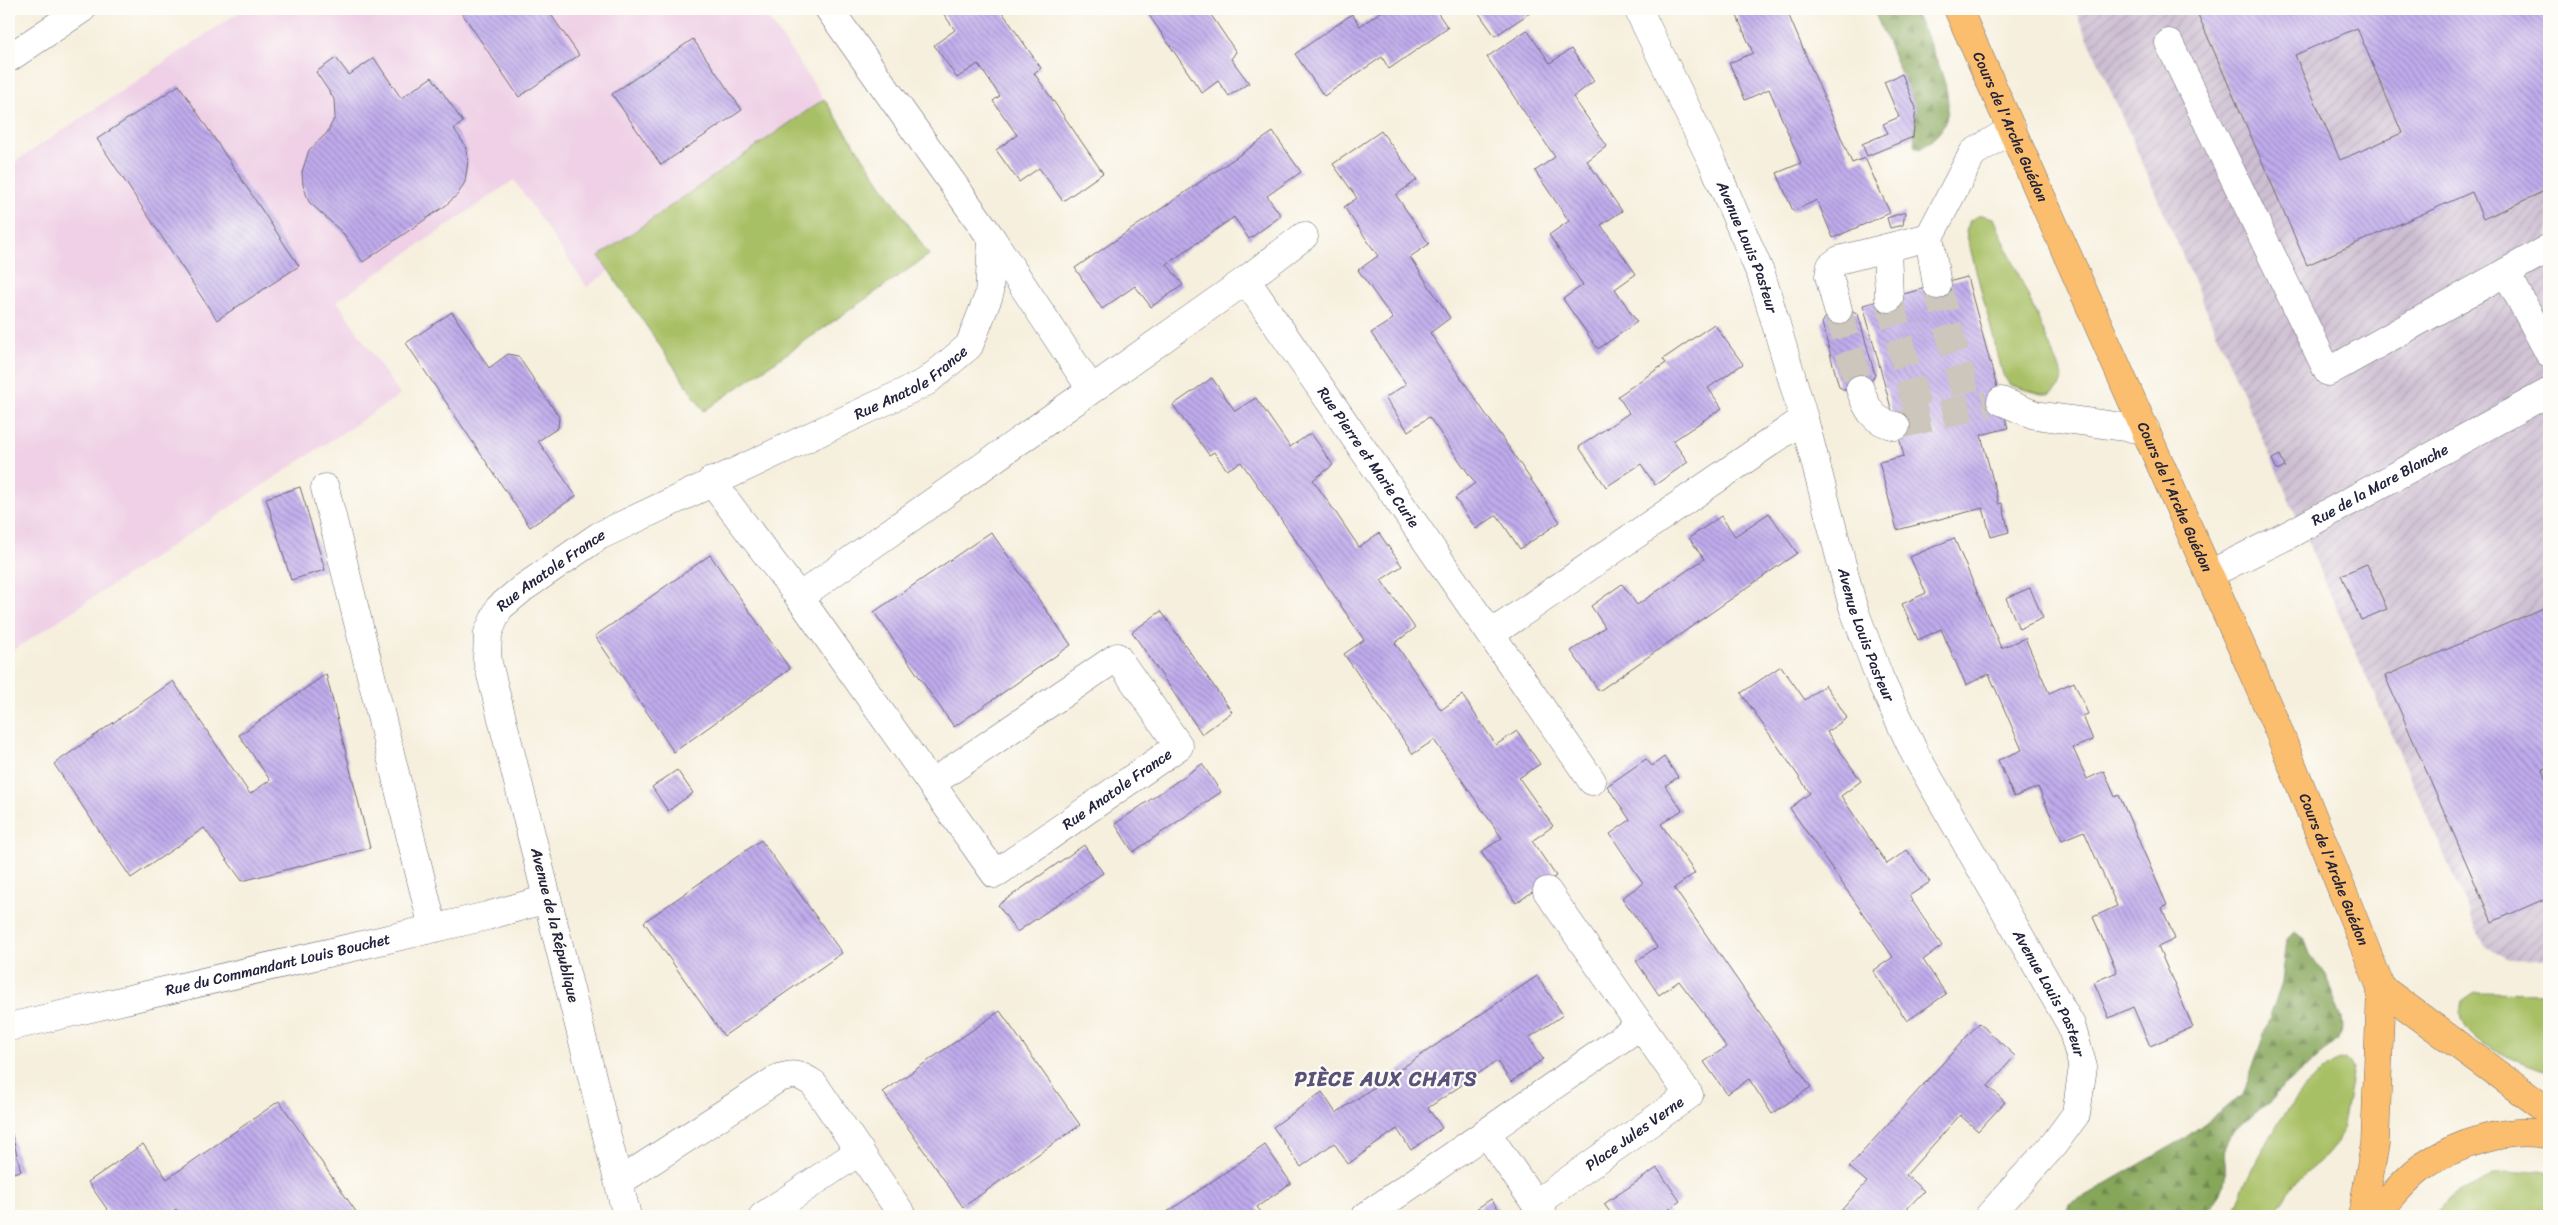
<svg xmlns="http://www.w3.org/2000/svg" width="2558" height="1225" viewBox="0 0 2558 1225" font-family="Sriracha,sans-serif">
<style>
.built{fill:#efd0e6}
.industrial{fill:url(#industrial-furrows)}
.green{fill:#a8c065;stroke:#657150}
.forest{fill:url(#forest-firs);stroke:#54644a}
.building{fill:url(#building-back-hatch);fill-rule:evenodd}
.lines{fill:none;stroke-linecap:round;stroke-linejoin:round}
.minor-tunnel{stroke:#ccc6bd;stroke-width:28;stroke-dasharray:28 14;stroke-linecap:butt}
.minor-casing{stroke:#6c6a74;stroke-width:29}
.major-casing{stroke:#6c6a74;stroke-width:29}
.minor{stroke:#fff;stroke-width:28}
.major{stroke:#fabe6e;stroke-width:28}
.labels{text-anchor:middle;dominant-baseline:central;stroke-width:4.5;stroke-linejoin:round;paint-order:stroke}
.street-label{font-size:15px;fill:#22223b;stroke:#fdfcf7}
.district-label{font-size:20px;font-weight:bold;letter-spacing:1px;fill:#595279;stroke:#fdfcf7}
</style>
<defs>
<pattern id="industrial-furrows" width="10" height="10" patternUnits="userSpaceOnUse" patternTransform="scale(1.25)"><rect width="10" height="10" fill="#cdbed2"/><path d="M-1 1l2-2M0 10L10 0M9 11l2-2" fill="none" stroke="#b0a3b5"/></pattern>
<pattern id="forest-firs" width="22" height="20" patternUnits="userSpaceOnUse" patternTransform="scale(1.25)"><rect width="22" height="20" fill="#86a65a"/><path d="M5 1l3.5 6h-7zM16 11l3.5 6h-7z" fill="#6d874c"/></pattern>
<pattern id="building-back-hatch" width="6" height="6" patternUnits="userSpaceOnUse" patternTransform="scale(1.25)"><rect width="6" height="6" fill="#c0abec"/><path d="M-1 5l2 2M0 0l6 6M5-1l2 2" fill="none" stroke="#9c8bc0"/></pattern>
</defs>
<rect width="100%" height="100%" fill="#fdfcf7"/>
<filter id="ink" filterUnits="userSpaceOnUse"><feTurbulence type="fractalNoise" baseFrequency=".02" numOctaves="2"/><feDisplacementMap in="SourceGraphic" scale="10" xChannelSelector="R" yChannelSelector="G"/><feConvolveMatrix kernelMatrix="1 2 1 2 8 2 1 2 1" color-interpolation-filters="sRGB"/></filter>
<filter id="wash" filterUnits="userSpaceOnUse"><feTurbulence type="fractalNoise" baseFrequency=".0096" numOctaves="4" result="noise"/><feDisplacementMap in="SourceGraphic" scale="20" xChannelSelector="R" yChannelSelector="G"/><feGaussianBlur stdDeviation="1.12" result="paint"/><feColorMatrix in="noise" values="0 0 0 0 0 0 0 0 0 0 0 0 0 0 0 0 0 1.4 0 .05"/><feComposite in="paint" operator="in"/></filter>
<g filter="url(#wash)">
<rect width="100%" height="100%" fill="#f6efdd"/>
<path class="built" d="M244 9H762L824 99 599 256 609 271 587 287 514 180 337 301 400 395 9 653V166Z"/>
<path class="industrial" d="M2075 9H2549V960L2508 959 2487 948 2480 937Z"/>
<g class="green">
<path d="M824 99 929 255 704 411 599 256Z"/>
<path d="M1981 215 1994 218 2063 376 2059 387 2051 394H2041L2010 385 2003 375 1966 232 1970 220Z"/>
<path d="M2475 992 2549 993V1072C2519 1060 2451 1044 2462 1001Z"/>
<path d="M2345 1060 2350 1063 2353 1069 2342 1131 2337 1143 2326 1156 2302 1176 2269 1216H2244L2232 1214C2247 1174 2301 1067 2345 1060Z"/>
<path d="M2541 1170 2549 1172V1216H2430L2457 1193 2497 1174Z"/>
</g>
<g class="forest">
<path d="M1873 9H1913C1926 39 1961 95 1943 127 1939 135 1928 143 1921 149L1914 146 1916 108Z"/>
<path d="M2294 932 2304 938 2310 954 2325 975 2342 1019 2343 1028 2337 1041 2277 1093 2269 1104 2254 1113 2230 1136 2223 1151C2228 1169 2226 1195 2210 1208 2206 1212 2197 1214 2192 1216H2065L2069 1205 2182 1140 2243 1095 2282 982 2287 939Z"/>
</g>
<g id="blocks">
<g class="building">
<path d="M459 9H547L579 55 519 97Z"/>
<path d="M940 9H1000L1041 68 1034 73 1103 173 1063 201 1039 168 1019 182 996 150 1017 135 993 101 1000 96 978 64 957 78 934 45 955 30Z"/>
<path d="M1145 9H1207L1236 52 1231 59 1249 83 1229 96 1218 81 1202 93Z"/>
<path d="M1385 9H1435L1448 28 1389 69 1382 57 1324 96 1295 54 1352 14 1360 26Z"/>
<path d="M1476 9H1536L1495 36Z"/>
<path d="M1734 9H1786L1852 163 1865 158 1890 213 1833 238 1817 200 1793 211 1777 173 1801 163 1769 89 1745 100 1737 80 1729 63 1753 53Z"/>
<path d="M2199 9H2549V158L2544 160 2549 171V189L2483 219 2472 192 2307 265 2196 10ZM2357 28 2402 133 2340 160 2295 55Z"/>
<path d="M1527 30 1550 63 1571 49 1594 81 1573 97 1607 146 1587 161 1622 211 1601 225 1636 274 1615 289 1637 322 1598 349 1563 299 1583 285 1549 235 1569 221 1535 171 1555 157 1487 57Z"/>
<path d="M693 39 742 110 661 165 612 94Z"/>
<path d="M336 58 349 75 374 58 401 98 432 77 463 122 454 129 465 145 468 161 465 182 458 194 445 206 363 262 343 233 309 202 303 185 302 172 309 150 327 133 335 117 334 99 316 72Z"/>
<path d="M1902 74 1916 108 1913 137 1867 156 1862 144 1888 133 1883 124 1899 117 1884 82Z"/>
<path d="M179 85 299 266 217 320 97 139Z"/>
<path d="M1381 131 1417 180 1396 195 1429 244 1410 257 1450 318 1430 333 1560 522 1520 549 1497 515 1476 529 1455 498 1475 483 1429 417 1408 431 1385 398 1406 384 1371 333 1393 319 1358 270 1378 256 1344 207 1357 198 1333 164Z"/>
<path d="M1273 132 1301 172 1267 196 1281 216 1249 239 1234 217 1167 264 1183 285 1151 307 1135 286 1102 309 1075 268Z"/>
<path d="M1905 212 1903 225 1890 228 1887 218Z"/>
<path d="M1967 277 2008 428 1981 435 1999 504 2002 503 2009 532 1991 537 1983 508 1897 530 1879 462 1904 456 1863 305Z"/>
<path d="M1848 308 1858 314 1875 375 1867 387 1849 392 1839 387 1822 323 1829 312Z"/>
<path d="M452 312 489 368 508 354 518 356 559 417 558 428 538 441 576 496 530 527 406 343Z"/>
<path d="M1714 324 1743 364 1708 388 1722 408 1673 441 1688 462 1655 485 1641 464 1606 487 1579 447 1629 413 1618 396 1666 363 1663 359Z"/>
<path d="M1212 378 1235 411 1256 398 1290 447 1311 433 1333 465 1313 480 1336 513 1359 547 1379 533 1402 566 1381 580 1415 628 1395 643 1441 710 1462 695 1496 745 1517 731 1540 764 1519 778 1553 826 1532 841 1556 876 1516 903 1481 852 1502 838 1434 740 1413 754 1344 654 1364 640 1331 591 1241 462 1227 470 1214 452 1209 455 1173 405Z"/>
<path d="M2280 455 2285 467 2277 471 2272 459Z"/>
<path d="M300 487 325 570 291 580 266 498Z"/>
<path d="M1769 513 1797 553 1599 691 1571 651 1605 627 1591 606 1622 584 1637 605 1704 559 1689 538 1721 516 1735 536Z"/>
<path d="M991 532 1071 645 954 727 874 612Z"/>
<path d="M1954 538 2001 648 2025 638 2049 693 2074 682 2088 714 2083 716 2093 740 2073 748 2087 779 2104 771 2115 797 2119 795 2167 905 2162 908 2175 939 2158 947 2193 1027 2150 1046 2133 1007 2109 1018 2094 982 2117 972 2093 917 2117 906 2084 831 2062 840 2038 787 2014 797 1998 760 2022 750 1989 674 1966 685 1941 629 1918 640 1902 604 1926 593 1910 557Z"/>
<path d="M710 555 790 669 674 752 595 636Z"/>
<path d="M2367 564 2387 609 2361 620 2341 575Z"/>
<path d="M2030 588 2043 618 2019 629 2006 598Z"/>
<path d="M2548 606 2549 767 2542 770 2549 788V897L2492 922 2385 676Z"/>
<path d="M1161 611 1232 712 1202 734 1132 632Z"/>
<path d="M1781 666 1805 700 1825 685 1837 702 1847 718 1827 732 1861 781 1841 796 1887 864 1907 850 1930 882 1909 896 1942 946 1923 960 1946 994 1907 1021 1873 971 1893 957 1790 808 1810 793 1741 693Z"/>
<path d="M326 674 370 848 242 881 204 828 131 878 54 764 173 681 250 794 270 780 239 735Z"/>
<path d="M1664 757 1678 777 1665 786 1682 810 1661 824 1695 873 1674 888 1811 1087 1772 1114 1749 1079 1727 1094 1704 1062 1726 1047 1704 1014 1679 981 1659 995 1636 961 1657 947 1622 898 1643 883 1610 834 1630 820 1607 786 1646 759 1652 766Z"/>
<path d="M1202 764 1221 792 1133 852 1115 824Z"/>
<path d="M677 770 693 793 668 811 652 787Z"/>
<path d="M761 840 842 953 724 1036 644 922Z"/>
<path d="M1084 845 1103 873 1017 932 998 905Z"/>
<path d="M1537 976 1563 1015 1529 1038 1543 1059 1511 1082 1497 1061 1428 1108 1442 1128 1411 1150 1397 1129 1348 1164 1334 1143 1301 1167 1273 1127 1322 1092 1336 1113Z"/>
<path d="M1000 1011 1080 1125 963 1207 883 1092Z"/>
<path d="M1979 1023 2015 1056 1988 1086 2005 1102 1978 1131 1960 1115 1906 1175 1924 1191 1900 1216H1836L1867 1182 1849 1167Z"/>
<path d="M279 1101 359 1216H181L176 1209 166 1216H112L88 1182 143 1144 167 1179Z"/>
<path d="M9 1123 21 1171 9 1174Z"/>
<path d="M1265 1145 1291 1183 1257 1207 1264 1216H1168L1166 1213Z"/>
<path d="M1657 1168 1680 1201 1667 1211 1671 1216H1613L1604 1204Z"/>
<path d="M1491 1199 1503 1215 1501 1216H1466Z"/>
</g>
</g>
</g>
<g filter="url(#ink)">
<use href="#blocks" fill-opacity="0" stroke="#6c6a74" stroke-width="1"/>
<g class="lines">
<g class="minor-tunnel">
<path d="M1937 285 1969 408"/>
<path d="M1889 298 1920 420"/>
<path d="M1838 310 1860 389"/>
<path d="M1902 424 1987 404"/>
</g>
<g class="minor-casing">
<g id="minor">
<path id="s1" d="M1638 9 1713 163 1762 277 1804 419 1853 607 1880 679 1915 754 2071 1025 2083 1067 2076 1114 2054 1144 1989 1216"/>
<path d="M2169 43 2328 372 2549 248"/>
<path d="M9 58 82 9"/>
<path d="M992 239 1091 389"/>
<path d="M1887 248 1889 298"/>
<path d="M2506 272 2549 353"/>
<path d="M1246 280 1304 236"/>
<path d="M1937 285 1929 237 1973 153 2012 129"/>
<path d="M1838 310 1829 276 1831 266 1839 260 1929 237"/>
<path d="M1860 389C1867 409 1873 422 1896 426"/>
<path d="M2001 401 2035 415 2146 430"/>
<path id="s2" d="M711 481 799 597 1246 280 1592 781"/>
<path d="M325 488 433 928"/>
<path id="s3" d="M2210 574 2290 534 2549 392"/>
<path id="s4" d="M799 597 995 874 1179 746 1117 657 932 783"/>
<path d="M1491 634 1804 419"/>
<path id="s5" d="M9 1027 487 916 547 899"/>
<path d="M1486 1132 1544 1216"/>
<path d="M619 1182 777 1079C793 1073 800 1074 814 1084L903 1216"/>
<path id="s6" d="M1535 1204 1689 1095 1547 891"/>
<path id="s7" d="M627 1216 487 659 488 633 499 608 523 588 599 536 926 382 969 346 989 295 992 239 829 9"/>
<path d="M763 1216 860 1151"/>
<path d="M1366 1216 1641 1025"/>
</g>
</g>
<g class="major-casing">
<g id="major">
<path id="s8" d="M1958 9 2277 727 2381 988 2375 1144 2362 1216"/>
<path d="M2381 988 2549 1112"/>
<path d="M2376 1216 2378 1211C2392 1197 2406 1178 2422 1167 2455 1144 2510 1126 2549 1135"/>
</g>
</g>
<use href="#minor" class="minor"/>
<use href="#major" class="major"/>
</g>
</g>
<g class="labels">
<g class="street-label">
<text stroke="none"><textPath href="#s8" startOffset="129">Cours de l'Arche Guédon</textPath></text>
<text stroke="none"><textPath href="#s1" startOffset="262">Avenue Louis Pasteur</textPath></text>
<text stroke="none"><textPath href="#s7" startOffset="1099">Rue Anatole France</textPath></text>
<text stroke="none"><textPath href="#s2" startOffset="909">Rue Pierre et Marie Curie</textPath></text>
<text stroke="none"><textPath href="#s3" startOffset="192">Rue de la Mare Blanche</textPath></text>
<text stroke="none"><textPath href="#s8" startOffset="534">Cours de l'Arche Guédon</textPath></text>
<text stroke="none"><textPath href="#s7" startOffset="692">Rue Anatole France</textPath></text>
<text stroke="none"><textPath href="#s1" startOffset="668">Avenue Louis Pasteur</textPath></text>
<text stroke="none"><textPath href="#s4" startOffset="488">Rue Anatole France</textPath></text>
<text stroke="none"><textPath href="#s8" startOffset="939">Cours de l'Arche Guédon</textPath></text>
<text transform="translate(555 925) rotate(76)">Avenue de la République</text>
<text stroke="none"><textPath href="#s5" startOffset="276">Rue du Commandant Louis Bouchet</textPath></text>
<text stroke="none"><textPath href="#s1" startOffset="1072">Avenue Louis Pasteur</textPath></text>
<text stroke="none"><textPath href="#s6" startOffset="122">Place Jules Verne</textPath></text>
</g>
<g class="district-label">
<text x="1386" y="1079">PIÈCE AUX CHATS</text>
</g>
</g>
<rect width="2558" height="1225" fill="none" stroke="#fdfcf7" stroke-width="30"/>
</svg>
